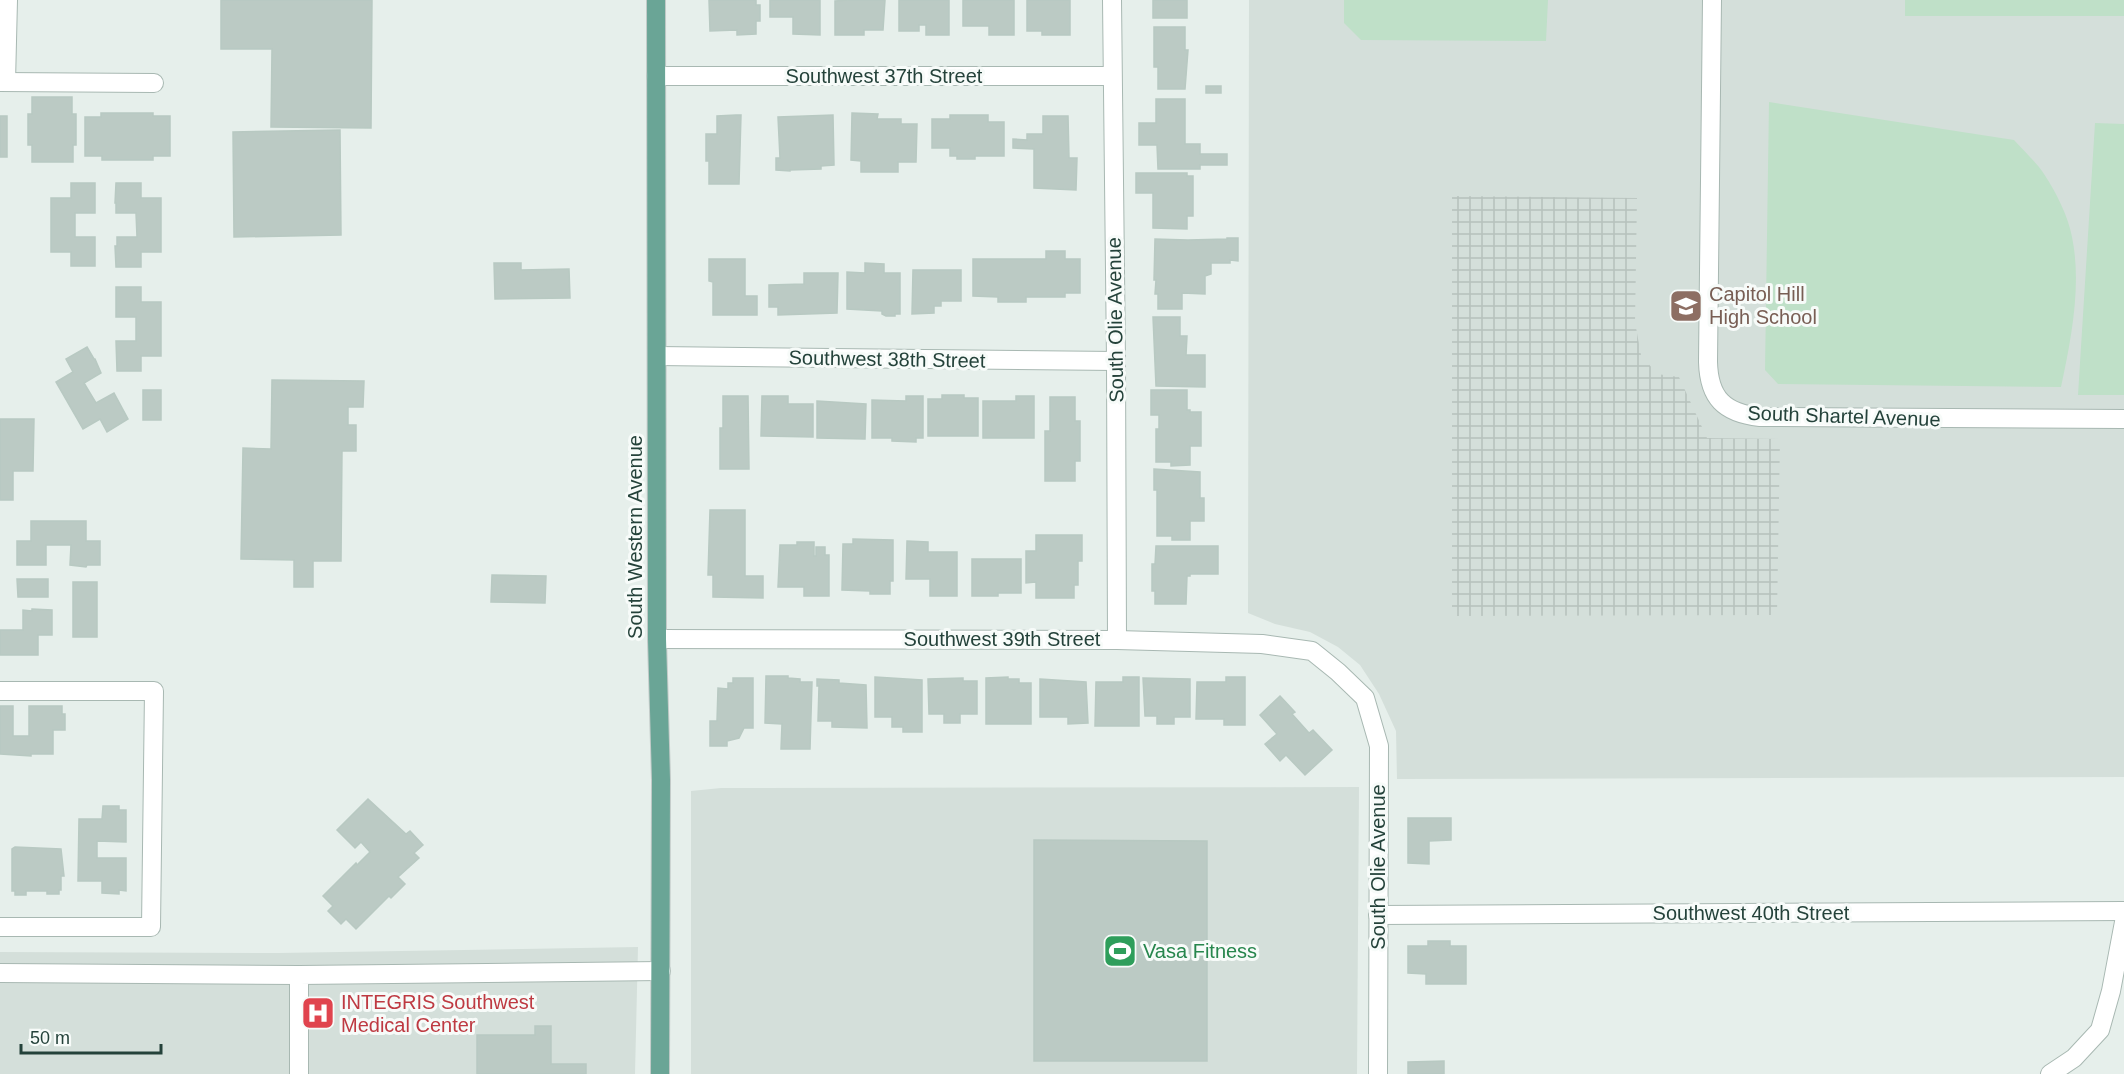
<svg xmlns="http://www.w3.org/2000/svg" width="2124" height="1074" viewBox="0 0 2124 1074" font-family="Helvetica,sans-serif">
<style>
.built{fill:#d4dfda}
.industrial{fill:url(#industrial-grid)}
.grass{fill:#bfe0c8}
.building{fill:#bbcac4;stroke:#b8c9c2;stroke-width:1.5}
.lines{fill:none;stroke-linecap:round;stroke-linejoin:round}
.minor-casing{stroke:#a8b8b2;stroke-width:20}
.major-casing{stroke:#c2cac8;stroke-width:20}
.minor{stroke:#fff;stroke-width:18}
.major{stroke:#6aa596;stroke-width:18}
.labels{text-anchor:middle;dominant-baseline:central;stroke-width:6;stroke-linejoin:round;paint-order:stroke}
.street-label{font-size:20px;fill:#24423a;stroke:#f7fbf9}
.education-label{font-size:20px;fill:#785e54;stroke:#f7fbf9;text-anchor:start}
.leisure-label{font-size:20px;fill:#27864d;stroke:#f7fbf9;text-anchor:start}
.health-label{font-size:20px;fill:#be3a42;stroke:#f7fbf9;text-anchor:start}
</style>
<defs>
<pattern id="industrial-grid" width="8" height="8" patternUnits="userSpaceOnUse" patternTransform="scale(1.5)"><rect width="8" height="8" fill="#d4dfda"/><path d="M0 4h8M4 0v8" fill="none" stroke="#b6c1bc"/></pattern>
</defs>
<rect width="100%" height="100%" fill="#e6efeb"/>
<g class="built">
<path d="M1249 0H2124V777L1397 779 1396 731 1379 694 1360 665 1338 647 1310 632 1275 624 1248 613Z"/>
<path d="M1359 787 1357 1074H691V791L721 788Z"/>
<path d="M638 947 635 1074H0V952L278 953Z"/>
</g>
<path class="industrial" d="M1452 196 1637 198 1635 322 1641 355 1657 374 1679 377 1707 438 1780 439 1777 615 1452 616Z"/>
<g class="grass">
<path d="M1344 0H1548L1546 41 1361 40 1344 23Z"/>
<rect x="1905" y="0" width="219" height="16"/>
<path d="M1769 102 2014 140C2024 151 2036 162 2044 174 2056 192 2068 216 2072 237 2082 285 2071 340 2061 387L1778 384 1765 370Z"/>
<path d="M2095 123 2124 124V395H2078Z"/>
</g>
<g class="building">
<path d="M221 0H372L371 128 271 127 272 49H221Z"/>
<path d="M709 0H756V5H760V21H756V34L737 35V30L710 31Z"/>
<path d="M770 0H820V35L793 34V17H770Z"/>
<path d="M849 0H885L883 30H864V35H835V1Z"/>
<path d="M899 0H949V35H926V25H919V31H899Z"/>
<path d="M963 0H1014V35H989V26H963Z"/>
<path d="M1027 0H1070V35H1042V31H1027Z"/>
<rect x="1153" y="0" width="34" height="18"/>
<path d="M1154 27H1185V50H1188L1185 89H1158V67H1154Z"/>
<rect x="1206" y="86" width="15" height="7"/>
<path d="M32 97H72V114H76V145H73V162H32V145H28V114H32Z"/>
<path d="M1156 99H1185V144H1200V154H1227V165H1200V169H1158L1157 145H1139V123H1156Z"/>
<path d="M101 113H153V116H170V156H153V160H102V156H85V117H101Z"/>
<path d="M852 113 878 114 877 119H901V124H917L916 162H898V172H861V161L851 160Z"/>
<path d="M736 115H741L739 184H709V161H706V134H717V116Z"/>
<path d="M833 115 834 165 821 166V169L790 170V171L776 170V158H780L778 117Z"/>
<path d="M950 115H988V122H1004V156H975V159H957V156H950V148H932V119H950Z"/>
<rect x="0" y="116" width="7" height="41"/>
<path d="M1043 116H1068L1069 158H1077L1076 190 1034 188V149L1013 148V139L1027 140V134H1043Z"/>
<path d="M340 130 341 235 234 237 233 132Z"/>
<path d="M1136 173H1187V176H1193V216H1187V229L1153 228V193H1136Z"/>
<path d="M71 183H95V213H75V237H95V266H71V252H51V198H71Z"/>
<path d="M116 183H141V198H161V252H141V267H116L115 246H117V237H137L136 213H116V203H115Z"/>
<path d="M1227 238H1238V261L1230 260V263H1211V274L1205 276V294L1182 293V309H1158V294H1155L1156 280H1154L1155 239 1188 240 1227 239Z"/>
<path d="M1046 251H1065V259H1080V293H1065V297H1026V302H998V297L973 296V259H1046Z"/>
<path d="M709 259H745V296H757V315H713V282L709 281Z"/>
<path d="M494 263H521V270L569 269 570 298 495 299Z"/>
<path d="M865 263 884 264V273H900V314H895V316H886L882 314V311L847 309V272L865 273Z"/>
<path d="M913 270H961V301H941V306H934V313L912 314Z"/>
<path d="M804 273H838L837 313 778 315V307H769V285L804 284Z"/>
<path d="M116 287H141V302H161V356H141V371H117L116 341H136V317H116Z"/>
<path d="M1153 317H1180V336H1187L1186 355H1205V387L1156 386Z"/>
<path d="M87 347 94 359H95L101 373 84 383 96 403 114 393 128 419 107 432 100 419 83 429 56 382 73 372 66 359Z"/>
<path d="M272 380 364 381 363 407H348V425H356V451H342L341 561H313V587H294V560L241 559 243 448 271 449Z"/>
<rect x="143" y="390" width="18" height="30"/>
<path d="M1151 390H1187V410H1190V412H1201V446H1190V465L1171 466V462H1156V429H1159V415H1151Z"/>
<path d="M942 395H964V398H978V436H928V399H942Z"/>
<path d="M723 396H748L749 469H720V428H723Z"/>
<path d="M762 396H788V404H813V437L761 436Z"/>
<path d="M906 396H923V438H916V442L892 441V438H872V400L906 401Z"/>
<path d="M1016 396H1034V438H983V401H1016Z"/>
<path d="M1050 397H1075V421H1080V461H1075V481H1045V431H1050Z"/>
<path d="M817 401 866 404 865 439 817 438Z"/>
<path d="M0 419H34L33 471H13V500H0Z"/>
<path d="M1154 469 1200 472V498H1204V521H1190V540H1172V536H1157V490H1154Z"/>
<path d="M710 510H745V576H763V598L713 597V575H708Z"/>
<path d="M31 521H86V541H100V565H87L86 567 70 565 71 545H46V565H17V541H31Z"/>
<path d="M1036 535H1082V561H1078V585H1074V598H1036V582L1026 583V551H1036Z"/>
<path d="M853 539 893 540V581H890V594H870V591L842 590 843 544H853Z"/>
<path d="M907 541 928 542V552H957V596H930V579H906Z"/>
<path d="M797 542H814V556H816V547H825V555H829V596H804V587H778L780 545H797Z"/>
<path d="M1156 546H1218V574H1190V576H1187L1186 604H1155V591H1152V564H1155Z"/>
<path d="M972 559H1021V593H998V596H972Z"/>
<path d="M492 575 546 576 545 603 491 602Z"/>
<path d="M17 579H48V597H18Z"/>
<rect x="73" y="582" width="24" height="55"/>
<path d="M32 609 52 610V635H38V655H0V630H23V610L32 611Z"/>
<path d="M766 676H788V678L800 679V682H812L810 749H781L782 724 765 723Z"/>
<path d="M875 677 922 680V732H903V727H892V717H875Z"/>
<path d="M1008 677V679H1019V683H1031V724H986V678Z"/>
<path d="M1123 677H1139V726H1095L1096 682H1123Z"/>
<path d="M1226 677H1245V725H1224V719H1196L1197 682H1226Z"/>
<path d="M733 678H753V728H744L739 738 727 741V746H710V721H717L718 688 728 689V683H733Z"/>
<path d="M963 678V681H977V714H960V723H944V714H929L928 679Z"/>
<path d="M1143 678 1190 679V717H1174V724H1157V716H1145Z"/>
<path d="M817 679 839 680V683L866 685 867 728 832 727V721H818L819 686H817Z"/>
<path d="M1040 679 1086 682 1088 723 1068 724V717H1040Z"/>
<path d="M1280 696 1295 712 1292 714 1309 733 1313 730 1332 750 1305 775 1286 755 1280 761 1265 744 1277 734 1260 715Z"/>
<path d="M0 706H13V736H29V706H62V714H65V730H53V754H31V756L0 754Z"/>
<path d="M368 799 406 834 410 831 423 845 414 853 419 858 398 877 405 884 391 898 389 896 356 929 346 919 341 924 328 911 333 906 323 896 356 863 357 865 370 852 361 842 355 848 337 830Z"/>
<path d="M103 806H119V810H126V842L97 841V858H126V891L119 890V894L102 893V881H78L79 819H102Z"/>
<path d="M1408 818H1451V840L1429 841V864L1408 863Z"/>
<path d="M1034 840 1207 841V1061H1034Z"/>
<path d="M15 847 61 849 64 876H61V890H59V894H47V891H26V895H15V891H12V849Z"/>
<path d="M1428 941H1450V946H1466V984H1426V974L1408 973V946H1428Z"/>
<path d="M535 1026H551V1064H586V1074H477V1035H535Z"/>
<path d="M1444 1061V1074H1408V1062Z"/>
</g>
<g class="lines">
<g class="minor-casing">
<g id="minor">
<path d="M1112 0 1116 361 1117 640"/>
<path d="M1712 0 1708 362C1709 398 1724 413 1760 417L2124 419"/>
<path d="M656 76H1112"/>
<path d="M0 82 154 83"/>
<path d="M6 82 8 0"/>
<path d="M657 356 1116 361"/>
<path d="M657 639 1117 640 1262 644 1312 651 1338 672 1365 698 1379 746 1378 1074"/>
<path d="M0 691H154L151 927H0"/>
<path d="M1378 915 2124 911"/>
<path d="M0 973 299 975"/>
<path d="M299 1074V975L661 971"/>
<path d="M2050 1074 2074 1058 2100 1030 2111 991 2124 922"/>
</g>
</g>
<g class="major-casing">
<path id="major" d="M656 0 657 639 661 780 660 1074"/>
</g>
<use href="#minor" class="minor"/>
<use href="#major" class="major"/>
</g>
<defs>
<g id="school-square" transform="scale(1.725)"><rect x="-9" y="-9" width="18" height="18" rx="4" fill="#8d6e63" stroke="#f7fbf9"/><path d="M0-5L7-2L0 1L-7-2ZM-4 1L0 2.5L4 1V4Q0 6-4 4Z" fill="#fff"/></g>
<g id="stadium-square" transform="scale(1.725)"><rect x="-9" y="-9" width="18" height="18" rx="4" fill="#2e9e5b" stroke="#f7fbf9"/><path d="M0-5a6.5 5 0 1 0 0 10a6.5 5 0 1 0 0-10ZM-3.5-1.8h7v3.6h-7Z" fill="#fff"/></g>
<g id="hospital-square" transform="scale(1.725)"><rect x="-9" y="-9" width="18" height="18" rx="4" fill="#e0444e" stroke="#f7fbf9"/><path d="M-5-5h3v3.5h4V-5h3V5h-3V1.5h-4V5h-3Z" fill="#fff"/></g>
</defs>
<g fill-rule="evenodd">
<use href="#school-square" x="1686" y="306"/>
<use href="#stadium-square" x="1120" y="951"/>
<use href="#hospital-square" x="318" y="1013"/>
</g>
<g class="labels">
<g class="street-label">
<text x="884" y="76">Southwest 37th Street</text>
<text transform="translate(1115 320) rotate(-91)">South Olie Avenue</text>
<text transform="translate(887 359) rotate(1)">Southwest 38th Street</text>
<text transform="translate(1844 416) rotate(2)">South Shartel Avenue</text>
<text transform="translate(635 537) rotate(-90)">South Western Avenue</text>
<text x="1002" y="639">Southwest 39th Street</text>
<text transform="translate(1378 867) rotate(-90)">South Olie Avenue</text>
<text x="1751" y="913">Southwest 40th Street</text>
</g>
<g class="education-label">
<text x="1709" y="294">Capitol Hill<tspan x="1709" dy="23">High School</tspan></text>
</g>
<g class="leisure-label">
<text x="1143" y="951">Vasa Fitness</text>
</g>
<g class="health-label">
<text x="341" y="1002">INTEGRIS Southwest<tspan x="341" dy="23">Medical Center</tspan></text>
</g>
</g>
<path d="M21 1044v9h140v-9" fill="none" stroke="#24423a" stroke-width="3"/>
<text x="30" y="1044" font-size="18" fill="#24423a" stroke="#f7fbf9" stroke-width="4.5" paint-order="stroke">50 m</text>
</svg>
